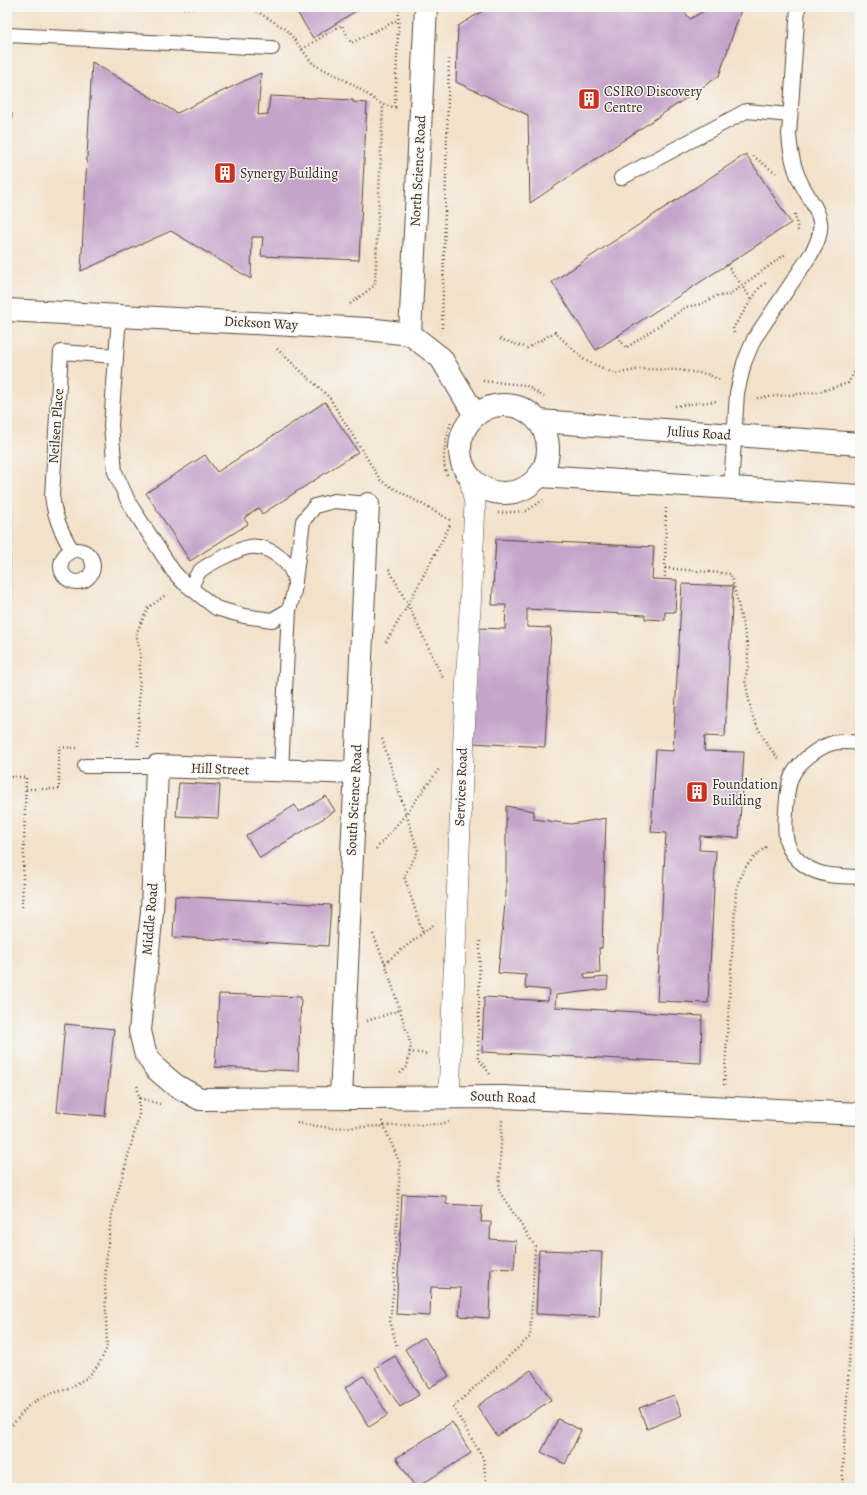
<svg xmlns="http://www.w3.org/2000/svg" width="867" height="1495" viewBox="0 0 867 1495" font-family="Alegreya,serif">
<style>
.building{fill:#c5a4ca}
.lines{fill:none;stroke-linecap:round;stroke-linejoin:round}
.service-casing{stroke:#574638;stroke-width:16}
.pedestrian-casing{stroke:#574638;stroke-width:22}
.minor-casing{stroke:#574638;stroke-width:24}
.path{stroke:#574638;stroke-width:2.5;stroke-dasharray:1 3;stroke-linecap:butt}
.service{stroke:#fff;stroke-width:14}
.pedestrian{stroke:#fff;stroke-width:21}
.minor{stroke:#fff;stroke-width:22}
.labels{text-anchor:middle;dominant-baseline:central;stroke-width:3;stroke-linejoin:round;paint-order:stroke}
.poi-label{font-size:14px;fill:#3b2a1e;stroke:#f6f6f2;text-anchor:start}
.street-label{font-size:14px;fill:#3b2a1e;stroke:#f6f6f2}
</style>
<rect width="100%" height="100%" fill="#f6f6f2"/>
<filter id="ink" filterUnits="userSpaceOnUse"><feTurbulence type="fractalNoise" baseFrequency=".025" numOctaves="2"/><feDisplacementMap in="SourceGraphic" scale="8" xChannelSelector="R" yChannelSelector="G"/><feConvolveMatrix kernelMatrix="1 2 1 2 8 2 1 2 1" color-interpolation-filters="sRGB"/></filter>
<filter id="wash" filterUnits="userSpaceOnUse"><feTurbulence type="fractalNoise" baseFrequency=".012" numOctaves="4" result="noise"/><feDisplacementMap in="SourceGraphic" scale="16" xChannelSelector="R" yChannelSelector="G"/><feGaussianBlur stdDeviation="0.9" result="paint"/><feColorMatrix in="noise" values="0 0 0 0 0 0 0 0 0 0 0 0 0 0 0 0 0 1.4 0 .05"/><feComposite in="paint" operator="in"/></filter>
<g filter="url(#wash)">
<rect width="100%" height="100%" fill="#f3e2cb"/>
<g id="blocks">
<g class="building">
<path d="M294 7H362L313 38Z"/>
<path d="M489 7H681L690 19 711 7H742L719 76 530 203 528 115 456 82 458 26Z"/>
<path d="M92 62 177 113 261 73 258 115 268 114 270 96 353 100V102L367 103 359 260 261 256 263 237H252L251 279 171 231 81 271Z"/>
<path d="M7 112 12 113 8 172 7 171Z"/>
<path d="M746 154 791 223 596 350 552 282Z"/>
<path d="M325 402 358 452 262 514 259 508 244 518 248 524 190 561 146 493 205 455 217 472Z"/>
<path d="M7 506H11L9 607H7Z"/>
<path d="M496 539 654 547 652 579 677 580 675 612H665V620L645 619V615L527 609V627L551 628 545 747 472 743 478 628 505 629 506 605H492Z"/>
<path d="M682 584 733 586 725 737 705 736 704 751 744 752 739 838 700 836 699 850 716 851 708 1003 657 1001 666 833 651 832 656 750 673 751Z"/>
<path d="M179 783 220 785 218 818 176 816Z"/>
<path d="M326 796 335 811 260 858 246 836 295 805 299 812Z"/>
<path d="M506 806 534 811V819L571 824 606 818 602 948H599L600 973 584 974 585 979 608 977 607 989 556 995 555 1007 702 1016 701 1063 482 1052 484 997 548 1001 549 990 525 988 526 975 498 973 506 894Z"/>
<path d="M175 896 331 905 328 946 173 937Z"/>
<path d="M219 994 301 997 298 1071 215 1067Z"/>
<path d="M65 1024 114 1029 105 1116 57 1112Z"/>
<path d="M402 1194 446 1196V1204L482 1206 481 1222H491L490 1239 516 1241 514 1269 491 1268 489 1318 459 1316 461 1288 431 1287 430 1316 396 1314Z"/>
<path d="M539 1250 602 1252 599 1317 536 1314Z"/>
<path d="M424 1337 449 1376 429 1388 405 1349Z"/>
<path d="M395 1356 419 1395 400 1407 375 1368Z"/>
<path d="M531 1370 551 1400 497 1436 477 1406Z"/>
<path d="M364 1376 388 1415 369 1427 345 1388Z"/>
<path d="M674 1395 682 1415 647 1429 639 1408Z"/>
<path d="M558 1419 581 1430 565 1464 541 1452Z"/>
<path d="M452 1422 471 1453 416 1488 396 1458Z"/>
</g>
</g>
</g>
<g filter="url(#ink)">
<use href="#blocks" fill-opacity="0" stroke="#574638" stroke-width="1"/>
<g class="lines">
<g class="service-casing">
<g id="service">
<path d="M7 35 272 48"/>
<path d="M621 178 746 111 790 115"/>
<path d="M119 316 111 425 115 472 129 503 173 571 183 582 216 608 244 616 272 620 289 610 281 771"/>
<path d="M731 488 737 393 744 363 754 339 811 254C834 216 809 206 797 174 792 161 790 148 789 135L798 7"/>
<circle cx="77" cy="566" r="16"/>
<path d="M72 550C61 532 54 516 52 495L61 352 116 356"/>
<path d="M295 580 303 521 315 506 334 501 368 504"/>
<path d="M191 588C193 583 196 576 199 572 205 565 239 549 249 547 268 544 294 563 295 583 295 591 291 602 289 610"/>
<path d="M860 743C851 742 841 741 833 743 818 747 797 763 791 778 787 788 787 800 786 811 784 835 784 852 807 867 822 877 842 876 860 877"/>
<path d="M85 766H157"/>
</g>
</g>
<g class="pedestrian-casing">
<path id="pedestrian" d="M449 1096 462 777 475 504 470 479"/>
</g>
<g class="minor-casing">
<g id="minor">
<path d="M7 310 367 329 410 334 441 358 475 415"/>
<path d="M410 334 426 7"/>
<circle cx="504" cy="449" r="44"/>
<path d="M539 421 860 444"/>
<path d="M540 476 860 496"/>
<path d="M356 773 157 766 152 911 140 1031 145 1052 155 1068 175 1085 200 1099 503 1097 860 1114"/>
<path d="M341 1097 368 504"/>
</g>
</g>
<g class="path">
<path d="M127 7 139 8H250"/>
<path d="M250 7 287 30 313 64 349 82 383 105 398 108"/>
<path d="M302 49 342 25 351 43 398 20"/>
<path d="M395 107 399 7"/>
<path d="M753 156 776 173"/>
<path d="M795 214 798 231"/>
<path d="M727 265 752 300"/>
<path d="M350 304 375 285 383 105"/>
<path d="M442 328 449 59"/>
<path d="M734 333 733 328 760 287 767 282"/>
<path d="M618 336 626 348 686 307 701 304 717 296 729 295 787 253"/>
<path d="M500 339 527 348 555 332 583 359 615 374 641 369 678 370 707 374 720 380"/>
<path d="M277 349 329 397 381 481 452 521"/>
<path d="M483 381 525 385 544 397"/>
<path d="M757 398 819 392 848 383 855 371 860 352"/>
<path d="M675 406 718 401"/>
<path d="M447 475C440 458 447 438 451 421"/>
<path d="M498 513 527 511 543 500"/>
<path d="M665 568 731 574 748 647V666L745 680 752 715 761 734 770 748 779 760"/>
<path d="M389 569 408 605 443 678"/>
<path d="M665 577 666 506"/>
<path d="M386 642 408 605 450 525"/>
<path d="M382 739 418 851 404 876 423 933"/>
<path d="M138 746 140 663V651L137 639V632L148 608 167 594"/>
<path d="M7 777H26L22 909"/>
<path d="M26 789H59V747L77 748"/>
<path d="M376 849 406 814 439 769"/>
<path d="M373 934 385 963 411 1045 407 1067 400 1073"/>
<path d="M480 941 478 1058 490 1074"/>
<path d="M385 963 433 925"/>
<path d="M367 1021 400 1010"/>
<path d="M409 1052 429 1054"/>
<path d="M724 1085 736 891C742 867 749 862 767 846"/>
<path d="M140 1098 160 1104"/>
<path d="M382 1121 400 1164 393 1295 390 1321 397 1347"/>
<path d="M297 1123 331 1128 440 1124 449 1122"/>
<path d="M7 1431 30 1404 49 1394 68 1389 88 1377 99 1364 107 1348 105 1284 107 1250 112 1214 139 1116V1098L137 1084"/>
<path d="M487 1488 483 1458 453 1407 530 1337 535 1246 499 1191 502 1119"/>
<path d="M842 1488 860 1165"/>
</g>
<use href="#service" class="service"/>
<use href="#pedestrian" class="pedestrian"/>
<use href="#minor" class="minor"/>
</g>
</g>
<defs>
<g id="building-square" transform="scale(1.15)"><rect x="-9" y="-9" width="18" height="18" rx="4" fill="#c8321e" stroke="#f6f6f2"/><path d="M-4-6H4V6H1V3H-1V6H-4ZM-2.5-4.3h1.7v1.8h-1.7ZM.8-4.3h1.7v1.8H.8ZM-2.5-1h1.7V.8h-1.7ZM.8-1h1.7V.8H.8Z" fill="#fff"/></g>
</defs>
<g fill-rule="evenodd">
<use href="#building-square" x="589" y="99"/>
<use href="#building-square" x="225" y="173"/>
<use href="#building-square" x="697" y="792"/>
</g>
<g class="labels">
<g class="poi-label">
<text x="604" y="91">CSIRO Discovery<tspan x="604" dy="16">Centre</tspan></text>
<text x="240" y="173">Synergy Building</text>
<text x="712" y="784">Foundation<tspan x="712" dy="16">Building</tspan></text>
</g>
<g class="street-label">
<text transform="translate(418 171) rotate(-87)">North Science Road</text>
<text transform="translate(261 323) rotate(3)">Dickson Way</text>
<text transform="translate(56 426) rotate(-86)">Neilsen Place</text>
<text transform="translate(699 433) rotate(4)">Julius Road</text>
<text transform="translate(220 769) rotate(2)">Hill Street</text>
<text transform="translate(461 787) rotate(-88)">Services Road</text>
<text transform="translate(354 800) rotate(-87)">South Science Road</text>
<text transform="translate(150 919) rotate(-85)">Middle Road</text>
<text transform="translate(503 1097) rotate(2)">South Road</text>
</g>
</g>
<rect width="867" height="1495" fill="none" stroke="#f6f6f2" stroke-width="24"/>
</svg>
